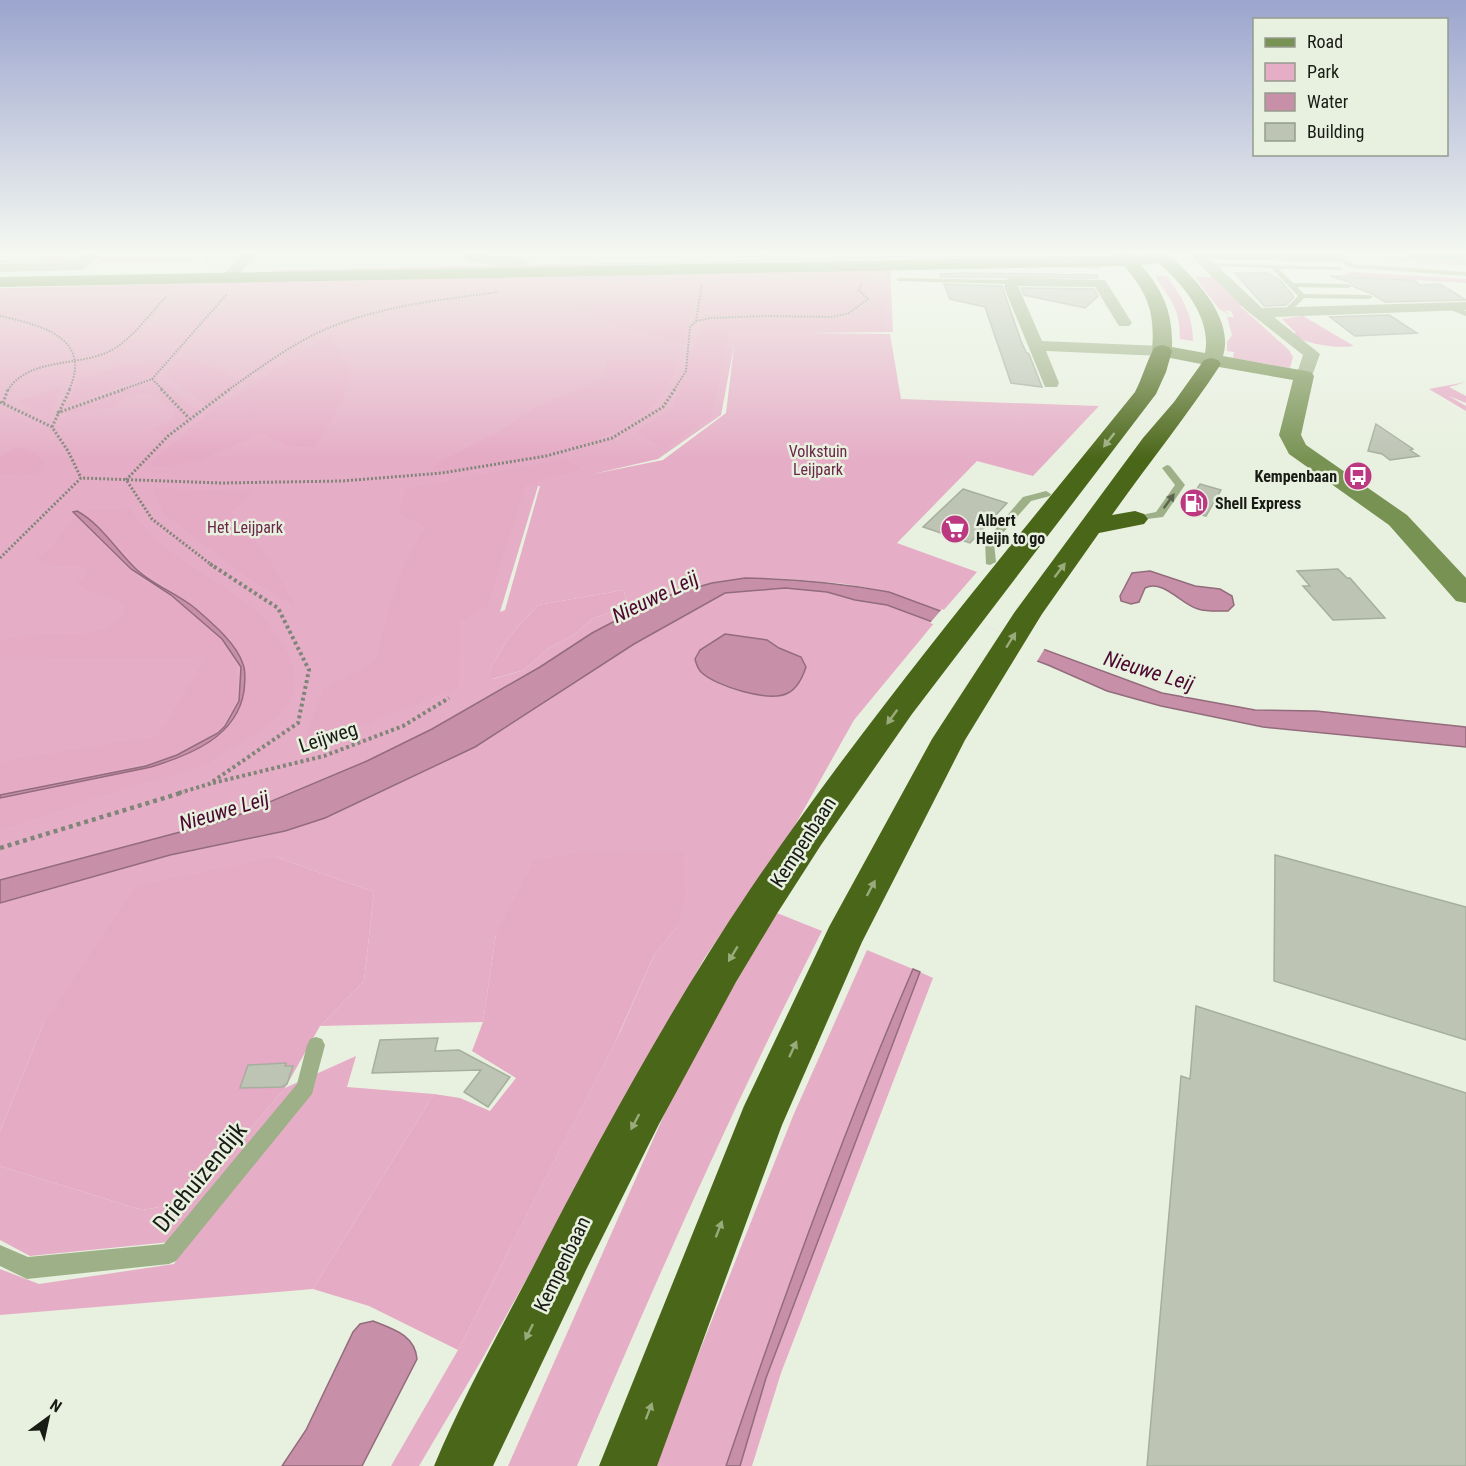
<svg xmlns="http://www.w3.org/2000/svg" width="1466" height="1466" viewBox="0 0 1466 1466" font-family="'Roboto Condensed',sans-serif">
<style>
.built{fill:#dce7cf}
.green{fill:#e5aec6;fill-rule:evenodd}
.forest{fill:#e5aac4}
.water{fill:#c78fa8;stroke:#936c7c;stroke-width:1.5}
.pier{fill:#e8f0df}
.building{fill:#bdc4b4;stroke:#a6ae9e;stroke-width:1.5}
.lines{fill:none;stroke-linecap:round;stroke-linejoin:round}
.path-far3{stroke:#808579;stroke-width:2;stroke-dasharray:1.5 1.5;stroke-linecap:butt}
.path-far2{stroke:#808579;stroke-width:3;stroke-dasharray:2 2;stroke-linecap:butt}
.path-far1{stroke:#808579;stroke-width:4;stroke-dasharray:3 3;stroke-linecap:butt}
.path{stroke:#808579;stroke-width:4.5;stroke-dasharray:4 4;stroke-linecap:butt}
.lane{fill:#9eb087;fill-rule:evenodd}
.street{fill:#9eb087;fill-rule:evenodd}
.secondary{fill:#789253;fill-rule:evenodd}
.highway{fill:#4a6618;fill-rule:evenodd}
.oneway{fill:#99ab7c}
.oneway2{fill:#5c664e}
.labels{text-anchor:middle;dominant-baseline:central;stroke-width:5;stroke-linejoin:round;paint-order:stroke}
.far-park-label{font-size:16px;fill:#6a2649;stroke:#e8f0df}
.far-poi-label{font-size:16px;font-weight:bold;fill:#191b15;stroke:#e8f0df;text-anchor:start}
.street-label{font-size:20px;fill:#191b15;stroke:#e8f0df}
.water-label{font-size:21px;font-style:italic;fill:#4c0830;stroke:#e8f0df}
.near-street-label{font-size:24px;fill:#191b15;stroke:#e8f0df}
</style>
<rect width="100%" height="100%" fill="#e8f0df"/>
<path class="built" d="M223 254H929L206 270Z"/>
<g class="green">
<path d="M0 254H87L75 264 72 262 0 263V260L52 259 0 256Z"/>
<path d="M105 254H206L194 261 96 263Z"/>
<path d="M478 254 579 255 846 254 504 259 482 256Z"/>
<path d="M1018 254H1088L1091 257H958L269 274 272 270Z"/>
<path d="M1259 254H1381L1466 259V266L1332 256Z"/>
<path d="M971 263 1099 265 1102 269 971 265 890 266 893 332 808 333 890 334 901 399 1099 406 1033 476 977 461 897 543 977 572 942 612 889 592 845 584 791 579 745 578 712 583 673 594 634 611 592 633 540 667 432 729 367 761 229 820 0 880V288L853 268 191 282 192 280ZM734 346 726 413 663 460 593 474 658 459 721 415ZM538 486H540L505 610 500 612ZM624 590 626 602 611 612 592 619 574 635 549 648 524 670 493 679 491 667 509 637 538 605Z"/>
<path d="M1155 276H1166C1182 295 1193 316 1193 341L1180 339C1180 308 1171 301 1155 276Z"/>
<path d="M1195 277H1216L1243 305 1240 306 1289 350 1293 357 1290 368 1233 358 1234 352 1227 351V342L1232 335 1227 317H1234L1231 311 1224 310 1231 316 1219 309Z"/>
<path d="M785 588 827 592 855 600 887 605 935 622 854 720 794 827 704 959 481 1361 419 1466H391L458 1350 620 1032 654 955 677 927 496 934 483 1022 320 1026 364 981 374 892 276 857 44 1023 0 1131V903L170 855 285 831 396 785 475 747 634 644 725 593ZM767 640 779 648 801 657 769 696C743 692 705 687 695 659Z"/>
<path d="M777 913 822 931C733 1106 654 1285 577 1466H508L676 1088 690 1059Z"/>
<path d="M867 950 913 969 767 1347 726 1466H654L793 1116Z"/>
<path d="M920 972 933 978 781 1373 752 1466H740L766 1378Z"/>
<path d="M356 1056 347 1087 434 1094 313 1289 0 1315V1269L39 1284 174 1264 190 1240 30 1256 0 1240V1166L142 1210 188 1202 285 1088Z"/>
</g>
<g class="forest">
<path d="M879 269 858 279 819 276 705 277V273Z"/>
<path d="M1351 272 1466 279V283L1327 275H1347Z"/>
<path d="M693 273 691 277 681 279 577 282 578 276Z"/>
<path d="M489 278 491 280 500 282 480 284 248 288 257 283Z"/>
<path d="M724 278 769 281 827 279 853 282 864 292 866 298 863 305 855 310 826 317 723 315 698 318 703 290 722 281Z"/>
<path d="M691 280 697 282 684 344C654 332 574 325 564 287Z"/>
<path d="M885 280V330L730 331 711 417 665 448 635 432 673 408 702 323C722 321 743 319 763 319 798 318 850 332 876 301L869 286 876 281Z"/>
<path d="M176 285 171 290 0 294V289Z"/>
<path d="M1303 316 1354 346C1335 349 1309 344 1291 335L1296 333 1282 319Z"/>
<path d="M331 334 353 377 331 422 315 447 288 446 262 433C220 450 195 469 147 465L210 412Z"/>
<path d="M627 358H666L677 360C664 448 502 464 432 472L431 469 437 463 496 433 535 408 599 380 606 372 607 360Z"/>
<path d="M168 359 152 377 120 386 66 407 78 380 116 367Z"/>
<path d="M179 359C204 359 219 370 240 382L206 405 169 378 166 374Z"/>
<path d="M156 382C174 384 185 404 201 411L164 438 155 428 172 420 174 409 165 405 164 400 149 395H133L126 397 114 407 58 414 129 388Z"/>
<path d="M1466 382 1449 387 1466 396V403L1449 396 1466 406V411L1429 389Z"/>
<path d="M64 385 49 412 38 411 17 402Z"/>
<path d="M15 448C27 447 40 454 44 464L39 467 41 472 23 475 0 474V458Z"/>
<path d="M565 459 580 469 525 486 487 607 460 621 459 687 301 750 324 688 376 661C387 614 398 566 426 527L399 513 405 489Z"/>
<path d="M153 488 253 492 231 512 268 557 296 607 248 578 164 514Z"/>
<path d="M130 509C138 519 147 532 157 540 204 583 269 599 292 664 296 678 296 695 286 707 268 730 236 745 211 760L209 764 94 798 0 830V800L168 764 202 748 224 733 236 719 245 697 246 665 228 637 189 601 138 568 120 547 83 511Z"/>
<path d="M74 518 130 572 181 604 220 640 237 666 236 700 226 720 217 731 201 742 167 758 0 793V762L158 736 206 657 0 659V640C11 638 22 636 33 635 57 634 119 640 125 607 115 595 92 596 77 583L88 574 85 569C67 560 59 572 37 559L51 547Z"/>
<path d="M624 590 626 602 611 612 592 619 574 635 549 648 524 670 492 679 491 667 509 637 538 605Z"/>
<path d="M587 851 683 852 685 897 677 927 654 955 616 1040 458 1350 369 1306 313 1289 434 1094 460 1098 490 1111 516 1078 472 1051 483 1022 496 934 534 861Z"/>
<path d="M276 857 374 892 364 981 320 1026 285 1088 188 1202 142 1210 0 1166V1131L44 1023 136 886Z"/>
</g>
<g class="water">
<path d="M77 511C101 524 116 550 135 568 152 585 177 593 196 609 212 623 236 643 243 664 246 671 245 682 244 691 237 737 190 755 151 767L0 798V795L5 794 146 766 177 755 218 733 225 726 239 701 241 667 222 639 171 595 131 569 73 512Z"/>
<path d="M1150 571 1195 586 1220 589 1232 596 1234 605 1228 611C1218 611 1207 612 1198 609 1181 604 1163 579 1145 588L1139 602 1131 604 1121 601 1120 596 1132 573Z"/>
<path d="M745 578C794 579 841 583 889 592L1162 693 1255 710 1316 711 1466 727V747L1263 727 1161 706 1107 691 1048 665 887 605 855 600 827 592 785 588 725 593 634 644 475 747 325 818 285 831 170 855 0 903V880L229 819 367 761 432 729 540 667 592 633 634 611 673 594 712 583Z"/>
<path d="M725 634 767 640 779 648 801 657 806 667C803 676 798 688 788 693 770 703 715 686 701 672 698 669 696 663 695 659L700 650Z"/>
<path d="M913 969 920 972 766 1378 740 1466H726C783 1298 843 1132 913 969Z"/>
<path d="M373 1321C393 1329 415 1335 417 1359L362 1466H282L306 1430 353 1332 360 1324Z"/>
</g>
<path class="pier" d="M942 609 992 629 1045 648 1036 663 930 623Z"/>
<g class="building">
<path d="M964 273 1097 275 1098 278 941 277 940 274Z"/>
<path d="M1235 273H1268L1281 281 1294 297 1286 305 1264 306Z"/>
<path d="M1330 276 1405 280 1415 281 1420 285 1440 284 1466 300 1385 302 1370 293 1354 287 1349 282Z"/>
<path d="M944 284 1002 286 1021 341 1026 352 1029 354 1042 387 1011 383 985 307 950 299Z"/>
<path d="M1021 288 1094 289 1098 296 1085 308 1024 295Z"/>
<path d="M1389 315 1417 333 1355 336 1330 317Z"/>
<path d="M1376 424 1413 449 1410 450 1419 456 1390 460 1382 454 1368 451Z"/>
<path d="M1200 484 1221 490 1206 516 1184 509Z"/>
<path d="M963 489 1007 503 970 543 923 527Z"/>
<path d="M1338 569 1347 578H1350L1385 618 1333 620 1303 586H1310L1297 571Z"/>
<path d="M1275 855 1466 907V1040L1274 981Z"/>
<path d="M1196 1006 1466 1093V1466H1147L1181 1076 1190 1079Z"/>
<path d="M438 1038 435 1051 459 1050 510 1077 488 1107 464 1092 481 1070 372 1073 380 1040Z"/>
<path d="M286 1063 285 1066H293L287 1084 282 1087 240 1088 248 1065Z"/>
</g>
<g class="lines">
<g class="path-far3">
<path d="M205 261 214 254"/>
<path d="M0 316C40 325 93 337 69 390"/>
<path d="M696 321 711 318 766 316 833 317 849 313 868 299 859 290 862 283"/>
<path d="M152 379 227 294"/>
<path d="M8 390C29 357 78 367 110 351 133 339 149 314 167 296"/>
<path d="M121 390 152 379 163 390"/>
<path d="M228 390C260 368 291 344 326 329 380 306 440 300 498 292"/>
<path d="M674 390 686 371 690 327 696 321 702 283"/>
</g>
<g class="path-far2">
<path d="M161 389 189 418"/>
<path d="M0 402 52 427 68 451 81 478"/>
<path d="M3 403 8 389"/>
<path d="M57 413 125 389"/>
<path d="M52 427 70 389"/>
<path d="M126 480 168 436 230 389"/>
<path d="M127 481 152 519 213 566"/>
<path d="M0 558 81 478 221 483 342 481 442 473 546 456 612 438 663 407 675 389"/>
</g>
<g class="path-far1">
<path d="M213 783 324 756 403 726 449 698"/>
<path d="M179 793 209 784 298 723 309 670 278 608 210 564"/>
</g>
<path class="path" d="M0 848 184 792"/>
<g class="lane">
<path d="M1339 256 1354 264 1466 272V276L1354 268 1345 265 1337 259Z"/>
<path d="M1205 263 1340 267 1342 270 1279 269 1293 283 1348 284 1352 286 1348 288 1297 287 1304 294 1369 295 1373 297 1369 299 1304 298 1295 307 1302 312 1298 314 1287 307 1298 296 1271 268 1207 266Z"/>
<path d="M896 278 1012 280 1016 282 1012 284 898 281Z"/>
<path d="M1454 306 1466 311V316L1451 310V306Z"/>
<path d="M1167 465 1170 466 1185 485 1163 517 1131 521V517L1156 512 1175 485 1162 468Z"/>
<path d="M1046 491 1051 494 1050 496 1031 501 994 543 996 562 990 565 986 564 985 541 1023 497Z"/>
<path d="M316 1037 322 1039 325 1045 312 1094 176 1261 169 1264 27 1279 0 1266V1245L28 1257 164 1244 297 1084 307 1045 310 1039Z"/>
</g>
<g class="street">
<path d="M86 254H101L84 269 79 270 0 272V264L76 262Z"/>
<path d="M244 254H258L233 280H223L221 277 223 274Z"/>
<path d="M464 254 523 258 530 262C521 270 478 264 466 260Z"/>
<path d="M1192 254H1339L1346 258 1339 262 1210 259 1262 308 1466 302V310L1274 317 1320 354 1312 376 1304 381 1296 376 1303 355 1246 310 1193 258Z"/>
<path d="M1404 254H1466V261L1411 258Z"/>
<path d="M1012 278 1105 280 1132 323 1129 326H1119L1095 287 1018 286 1042 341 1162 346 1170 351 1162 356 1046 351 1059 383 1057 387H1045L1004 287 1007 279Z"/>
</g>
<path class="secondary" d="M1115 254H1131L1133 256 1167 254C1193 275 1235 318 1223 356L1311 372 1314 376 1301 435 1306 445 1407 515 1466 578V603L1456 601 1389 525 1289 454 1279 435 1293 380 1219 367 1211 370 1204 368 1201 364 1155 355 1152 351C1155 313 1149 295 1124 266L0 287V277L1116 256ZM1158 263C1183 283 1212 319 1205 353L1172 347C1173 313 1163 290 1141 265Z"/>
<g class="highway">
<path d="M1162 345 1169 347 1172 351 1166 372 1156 394 912 714 821 845 778 912 736 982 659 1124 587 1268 493 1466H434C462 1399 498 1334 532 1269 599 1139 669 1010 751 888 869 715 1004 554 1135 392 1142 379 1148 357 1155 347Z"/>
<path d="M1211 358 1218 360 1221 364C1187 416 1148 464 1112 515L1135 511 1144 514 1148 519 1144 524 1099 533 1042 614 965 740 862 942 782 1125 657 1466H599L744 1106 829 927 932 739 1014 613 1143 438 1174 402 1204 360Z"/>
</g>
</g>
<defs><path id="oneway-solid" d="M-6-.8H1V-3.2L6.5 0L1 3.2V.8H-6Z" transform="scale(1.5)"/></defs>
<g class="oneway">
<use href="#oneway-solid" transform="translate(1109 440) rotate(128)"/>
<use href="#oneway-solid" transform="translate(1060 570) rotate(-53)"/>
<use href="#oneway-solid" transform="translate(1011 640) rotate(-58)"/>
<use href="#oneway-solid" transform="translate(892 717) rotate(126)"/>
<use href="#oneway-solid" transform="translate(871 888) rotate(-62)"/>
<use href="#oneway-solid" transform="translate(733 954) rotate(121)"/>
<use href="#oneway-solid" transform="translate(793 1049) rotate(-65)"/>
<use href="#oneway-solid" transform="translate(635 1122) rotate(118)"/>
<use href="#oneway-solid" transform="translate(719 1229) rotate(-69)"/>
<use href="#oneway-solid" transform="translate(529 1332) rotate(116)"/>
<use href="#oneway-solid" transform="translate(649 1411) rotate(-69)"/>
</g>
<use class="oneway2" href="#oneway-solid" transform="translate(1169 501) rotate(-54)"/>
<linearGradient id="sky" x2="0" y2="1"><stop stop-color="#9ba5ce"/><stop offset="0.55" stop-color="#f5f8f1"/><stop offset="1" stop-color="#f5f8f1" stop-opacity="0"/></linearGradient>
<rect width="1466" height="459" fill="url(#sky)"/>
<defs>
<g id="bus-disc" transform="scale(1.5)"><circle r="9.5" fill="#bc3981" stroke="#e8f0df"/><path d="M-5-6H5V4H4V6H2V4H-2V6H-4V4H-5ZM-3.5-4V0h7V-4ZM-3.5 1.2v1.5H-2V1.2ZM2 1.2v1.5H3.5V1.2Z" fill="#fff"/></g>
<g id="fuel-disc" transform="scale(1.5)"><circle r="9.5" fill="#bc3981" stroke="#e8f0df"/><path d="M-5.5-6h7V0h2V4h1.3V-2.5L3-4.5l.8-.8L6-3V5H2.5V1h-1V6h-7ZM-4.2-4.7v3.2H.2V-4.7Z" fill="#fff"/></g>
<g id="supermarket-disc" transform="scale(1.5)"><circle r="9.5" fill="#bc3981" stroke="#e8f0df"/><path d="M-6-5.5h2.5l.6 2H6L4.5 2H-2.5L-4.4-4H-6ZM-1.5 3.2a1.3 1.3 0 1 0 .1 0ZM3 3.2a1.3 1.3 0 1 0 .1 0Z" fill="#fff"/></g>
</defs>
<g fill-rule="evenodd">
<use href="#bus-disc" x="1358" y="476"/>
<use href="#fuel-disc" x="1194" y="503"/>
<use href="#supermarket-disc" x="955" y="529"/>
</g>
<g class="labels">
<g class="far-park-label">
<text x="818" y="451">Volkstuin<tspan x="818" dy="18">Leijpark</tspan></text>
<text x="245" y="527">Het Leijpark</text>
</g>
<g class="far-poi-label">
<text x="1337" y="476" text-anchor="end">Kempenbaan</text>
<text x="1215" y="503">Shell Express</text>
<text x="976" y="520">Albert<tspan x="976" dy="18">Heijn to go</tspan></text>
</g>
<g class="street-label">
<text transform="translate(328 737) rotate(-18)">Leijweg</text>
<text transform="translate(803 842) rotate(-57)">Kempenbaan</text>
<text transform="translate(562 1264) rotate(-64)">Kempenbaan</text>
</g>
<g class="water-label">
<text transform="translate(655 597) rotate(-26)">Nieuwe Leij</text>
<text transform="translate(1149 671) rotate(17)">Nieuwe Leij</text>
<text transform="translate(224 811) rotate(-17)">Nieuwe Leij</text>
</g>
<g class="near-street-label">
<text transform="translate(200 1177) rotate(-51)">Driehuizendijk</text>
</g>
</g>
<rect x="1253" y="18" width="195" height="138" fill="#e8f0df" stroke="#959b8e" stroke-width="1.5"/>
<rect x="1265" y="38" width="30" height="9" fill="#789253" stroke="#959b8e" stroke-width="1.5"/>
<text x="1307" y="48" font-size="18" fill="#191b15">Road</text>
<rect x="1265" y="63" width="30" height="18" fill="#e5aec6" stroke="#959b8e" stroke-width="1.5"/>
<text x="1307" y="78" font-size="18" fill="#191b15">Park</text>
<rect x="1265" y="93" width="30" height="18" fill="#c78fa8" stroke="#959b8e" stroke-width="1.5"/>
<text x="1307" y="108" font-size="18" fill="#191b15">Water</text>
<rect x="1265" y="123" width="30" height="18" fill="#bdc4b4" stroke="#959b8e" stroke-width="1.5"/>
<text x="1307" y="138" font-size="18" fill="#191b15">Building</text>
<g transform="translate(48 1418) rotate(33)" stroke="#e8f0df" stroke-width="4.5" paint-order="stroke">
<path d="M0-4.5L10 22L0 15L-10 22Z" fill="#191b15"/>
<text y="-9" font-size="16" font-weight="bold" text-anchor="middle" fill="#191b15">N</text>
</g>
</svg>
